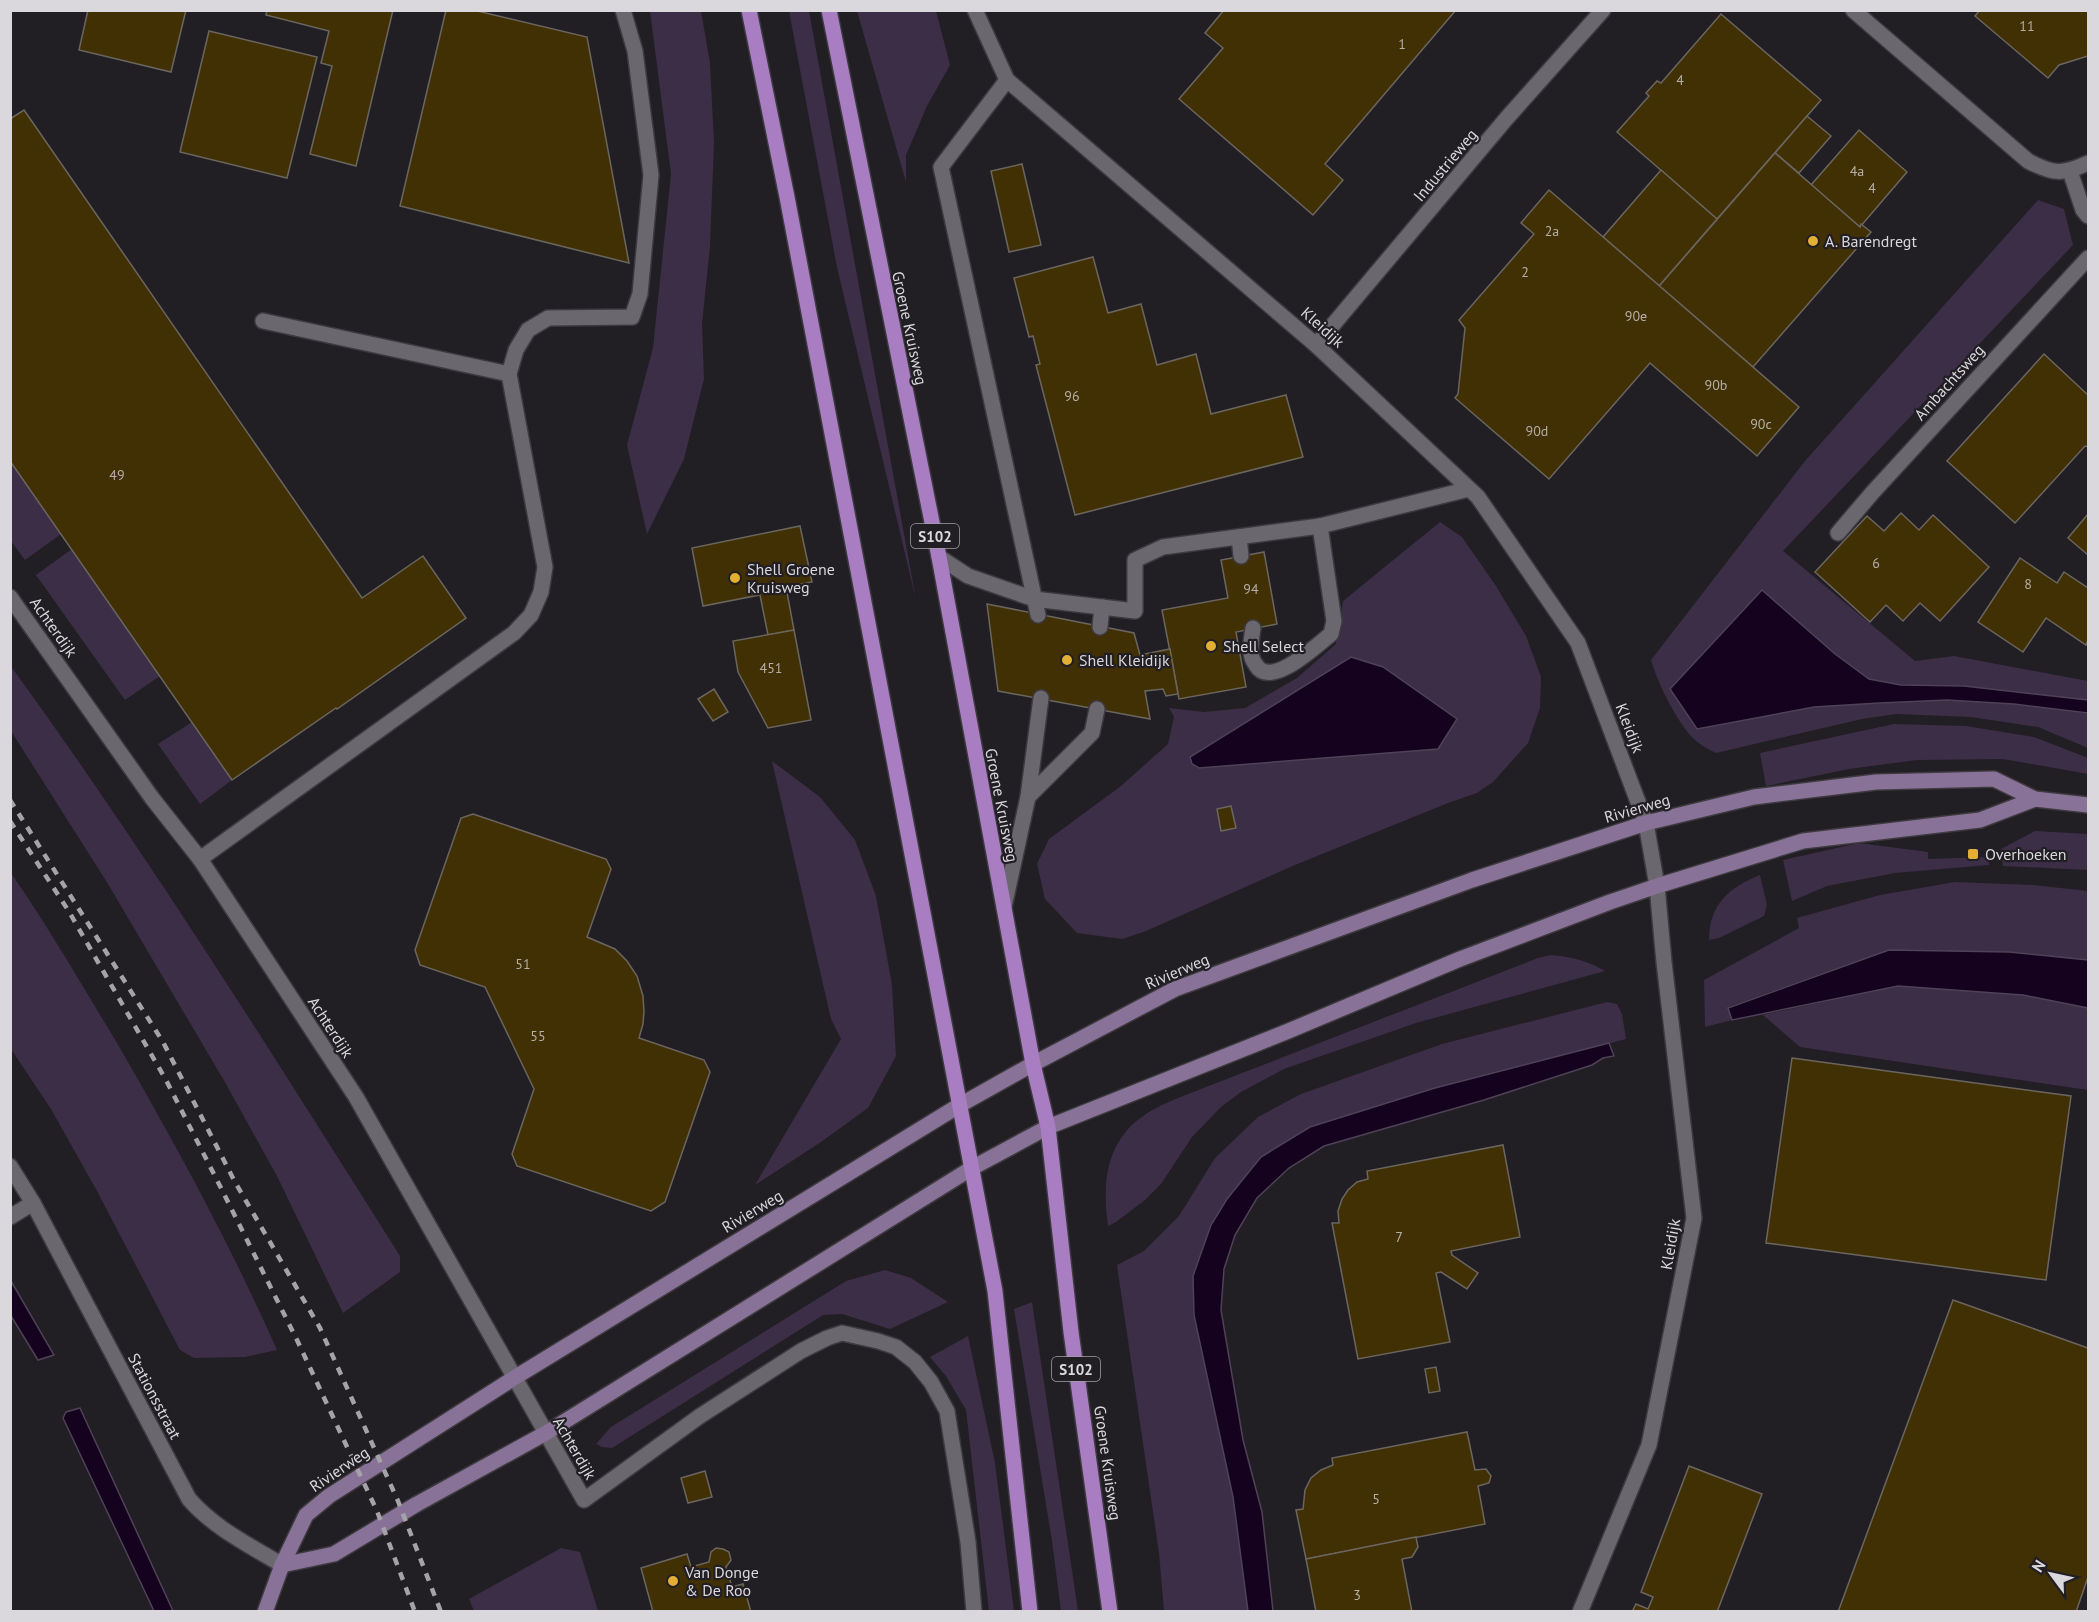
<svg xmlns="http://www.w3.org/2000/svg" width="2099" height="1622" viewBox="0 0 2099 1622" font-family="'PT Sans',sans-serif">
<style>
.green{fill:#3d2e47;fill-rule:evenodd}
.water{fill:#14021e;stroke:#4f4257;stroke-width:1.5}
.building{fill:#423005;stroke:#6a665f;stroke-width:1.5}
.lines{fill:none;stroke-linecap:round;stroke-linejoin:round}
.lane-casing{stroke:#3d3a3f;stroke-width:18}
.street-casing{stroke:#3d3a3f;stroke-width:18}
.secondary-casing{stroke:#3d3a3f;stroke-width:18}
.primary-casing{stroke:#3d3a3f;stroke-width:18}
.lane{stroke:#6b676e;stroke-width:15}
.street{stroke:#6b676e;stroke-width:15}
.secondary{stroke:#897298;stroke-width:15}
.primary{stroke:#a87dc2;stroke-width:15}
.rail{stroke:#a6a3a8;stroke-width:4.5;stroke-dasharray:8 8;stroke-linecap:butt}
.poi-dot{fill:#e3ae34;stroke:#211e24;stroke-width:2}
.labels{text-anchor:middle;dominant-baseline:central;stroke-width:4.5;stroke-linejoin:round;paint-order:stroke}
.number-label{font-size:14px;fill:#b4aea6}
.shield{fill:#211e24;stroke:#a2a0a5;stroke-width:1.5}
.shield-label{font-size:15px;font-weight:bold;fill:#dad8dc}
.street-label{font-size:16px;fill:#dad8dc;stroke:#211e24}
.poi-label{font-size:16px;fill:#dad8dc;stroke:#211e24;text-anchor:start}
</style>
<rect width="100%" height="100%" fill="#211e24"/>
<g class="green">
<path d="M650 11H701L710 63 714 143 710 246 702 324 704 379 684 459 647 534 627 445 653 348 671 174Z"/>
<path d="M789 11H809L916 600 837 267Z"/>
<path d="M857 11H936L950 65 927 106 906 155V182Z"/>
<path d="M2038 200 2064 209 2073 245 1783 551 1915 661 1954 656 2088 681V700L1964 686 1901 685 1869 679 1835 654 1697 729 1814 707 1879 703 1947 700 2013 704 2088 713V748L2038 727 1971 717 1896 714 1862 719 1716 753C1708 749 1700 745 1693 738 1677 722 1657 682 1651 660L1805 461Z"/>
<path d="M10 461 61 534 25 560 11 541Z"/>
<path d="M1440 522 1462 537 1496 586 1526 636 1541 677 1540 708 1528 743 1493 782 1477 793 1448 803 1295 865 1146 931 1122 939 1077 933 1045 899 1037 864 1049 839 1121 786 1168 744 1174 717 1169 708 1204 712 1245 708 1297 678 1336 644 1343 601ZM1438 749 1200 768 1192 764Z"/>
<path d="M72 549 160 676 125 700 36 575Z"/>
<path d="M10 665C149 856 274 1057 400 1256V1272L343 1313 278 1178 226 1084 108 884 11 731Z"/>
<path d="M192 722 232 780 200 804 158 744Z"/>
<path d="M1894 724 1966 726 2034 737 2088 758V774L2003 759 1917 760 1849 769 1766 786 1760 753Z"/>
<path d="M772 761 820 797 855 840 876 896 892 985 896 1056 868 1108 821 1142 755 1185 841 1039 831 1019Z"/>
<path d="M2035 831 2088 834V870L2003 866 2001 849Z"/>
<path d="M1859 843 1928 852V859L1988 857 1989 865 1895 873 1827 886 1792 901 1783 860Z"/>
<path d="M11 873C49 928 82 985 117 1043 175 1143 230 1244 277 1350L245 1357 194 1358 180 1350 97 1191 51 1109 11 1049Z"/>
<path d="M1760 875 1767 905 1764 916 1719 938 1709 940C1709 905 1728 888 1760 875Z"/>
<path d="M1955 882 2033 885 2088 891V960L2009 952 1889 950 1728 1007 1732 1020 1705 1027 1704 980 1799 928 1797 918 1880 895Z"/>
<path d="M1551 955C1571 957 1587 960 1605 971L1416 1023 1284 1069 1241 1092 1221 1107 1192 1137 1161 1184 1145 1200 1116 1222 1108 1226C1104 1195 1103 1161 1124 1134 1144 1108 1177 1099 1206 1087 1234 1076 1263 1065 1291 1054 1373 1022 1456 990 1538 958Z"/>
<path d="M1898 986 2023 995 2088 1008V1090L1800 1047 1763 1015Z"/>
<path d="M1607 1002 1617 1004 1622 1014 1626 1039 1435 1088 1261 1157 1227 1199 1211 1225 1233 1497 1248 1611H1164L1159 1553 1117 1265 1144 1251 1179 1216 1215 1158 1258 1117 1301 1094 1442 1044Z"/>
<path d="M885 1270 911 1278 948 1302 890 1329 842 1314 823 1315 612 1448 602 1447 596 1444 611 1427 846 1281Z"/>
<path d="M1032 1302 1078 1611H1061L1052 1541 1014 1309Z"/>
<path d="M968 1336 995 1463 1014 1611H989L966 1410 946 1376 930 1357Z"/>
<path d="M561 1548 580 1552 598 1611H474L469 1599Z"/>
</g>
<g class="water">
<path d="M1762 590 1835 654 1869 679 1901 685 1964 686 2088 700V713L2014 704 1947 700 1879 703 1814 707 1697 729 1670 689Z"/>
<path d="M1351 657 1383 667 1457 719 1438 749 1199 768 1192 764 1190 757Z"/>
<path d="M1889 950 2009 952 2088 960V1008L2023 995 1898 986 1732 1020 1728 1008Z"/>
<path d="M1609 1043 1614 1056 1603 1058 1592 1065 1484 1100 1324 1146 1289 1168 1257 1198 1235 1235 1224 1269 1221 1310 1243 1440 1262 1512 1273 1611H1248L1233 1497 1194 1315 1193 1276 1211 1225 1227 1199 1261 1157 1310 1127 1435 1088Z"/>
<path d="M11 1281 54 1355 38 1360 11 1316Z"/>
<path d="M80 1408 173 1611H154L63 1418 66 1412Z"/>
</g>
<g class="building">
<path d="M88 10H186L171 72 79 50Z"/>
<path d="M267 10H393L356 166 310 154 332 66 321 63 329 31 266 15Z"/>
<path d="M446 10H473L587 37 629 263 400 206Z"/>
<path d="M1224 10H1456L1325 164 1343 180 1313 215 1179 99 1223 48 1205 33Z"/>
<path d="M1980 10H2088V56L2059 65 2048 78 1975 16Z"/>
<path d="M1721 14 1821 100 1717 219 1617 132 1649 96 1646 93 1657 81 1661 83Z"/>
<path d="M209 31 317 57 287 178 180 152Z"/>
<path d="M24 110 362 598 423 556 466 618 337 709 336 708 232 780 10 461V119Z"/>
<path d="M1807 116 1831 136 1799 173 1775 153Z"/>
<path d="M1859 130 1907 172 1860 227 1811 185Z"/>
<path d="M1775 153 1860 227 1861 224 1871 232 1753 367 1659 286Z"/>
<path d="M1022 164 1041 245 1009 252 991 171Z"/>
<path d="M1661 170 1717 219 1659 286 1603 237Z"/>
<path d="M1549 190 1799 407 1757 456 1650 363 1549 479 1455 398 1458 394 1465 328 1459 320 1534 234 1521 223Z"/>
<path d="M1093 257 1108 313 1141 304 1157 365 1196 354 1211 414 1286 395 1303 457 1075 515 1036 365 1040 364 1033 336 1029 337 1014 278Z"/>
<path d="M2044 354 2088 395V447L2085 446 2015 523 1947 461Z"/>
<path d="M1901 513 1919 530 1933 515 1989 567 1940 621 1920 603 1903 621 1886 605 1870 622 1815 572 1867 516 1884 531Z"/>
<path d="M2088 514V555L2068 538Z"/>
<path d="M800 526 812 582 786 587 794 630 768 635 760 595 703 606 692 548Z"/>
<path d="M1264 552 1277 624 1236 632 1246 687 1179 699 1162 610 1228 598 1221 560Z"/>
<path d="M2020 558 2057 583 2064 572 2088 588V640L2086 645 2046 618 2023 652 1978 622Z"/>
<path d="M987 604 1134 633 1140 655 1170 649 1178 694 1166 696 1163 689 1145 691 1150 719 998 691Z"/>
<path d="M794 630 811 720 768 728 738 672 733 641Z"/>
<path d="M714 689 728 712 713 721 698 699Z"/>
<path d="M1231 806 1236 828 1221 831 1217 809Z"/>
<path d="M473 814 606 859 611 869 587 937 615 949 627 961 637 976 643 996 644 1011 643 1024 639 1038 704 1060 710 1072 665 1202 651 1211 517 1166 512 1154 534 1089 485 987 420 965 415 950 461 818Z"/>
<path d="M1792 1058 2071 1096 2046 1280 1766 1243Z"/>
<path d="M1503 1145 1520 1237 1451 1251 1452 1255 1478 1273 1467 1289 1441 1272 1436 1273 1450 1342 1358 1359 1332 1223H1339L1338 1211 1342 1199 1348 1190 1357 1182 1368 1179 1367 1171Z"/>
<path d="M1953 1300 2088 1348V1577L2076 1612H1838Z"/>
<path d="M1436 1367 1440 1391 1429 1393 1425 1369Z"/>
<path d="M1467 1432 1475 1470 1486 1469 1491 1476 1489 1483 1478 1486 1485 1524 1306 1559 1296 1510 1303 1509 1305 1490 1311 1478 1321 1470 1333 1465 1332 1458Z"/>
<path d="M1689 1466 1762 1494 1717 1612H1632L1636 1604 1648 1609 1653 1597 1641 1592Z"/>
<path d="M705 1471 712 1497 688 1503 681 1478Z"/>
<path d="M1416 1537 1418 1547 1412 1557 1402 1559 1412 1612H1316L1306 1559Z"/>
<path d="M716 1548 723 1549 729 1552 731 1560 726 1567 732 1587 743 1584 751 1612H653L641 1568 687 1554 691 1567 709 1562 711 1552Z"/>
</g>
<g class="lines">
<g class="lane-casing">
<g id="lane">
<path d="M1007 80 941 167 1038 615"/>
<path d="M2070 171 2083 210 2088 216"/>
<path d="M263 321 509 374"/>
<path d="M1838 533 1873 492 2088 258"/>
<path d="M1239 537 1241 556"/>
<path d="M939 557 968 576 1034 599 1135 611V560L1163 547 1320 526 1469 489"/>
<path d="M1100 627 1102 607"/>
<path d="M1253 628C1252 636 1250 644 1251 652 1251 656 1253 661 1256 665 1270 690 1317 645 1331 634L1334 621 1320 526"/>
<path d="M1028 797 1092 733 1097 709"/>
<path d="M200 859 514 633 531 615 541 592 545 567 509 374 516 350 528 330 548 318 632 317 640 294 651 175 635 51 623 10"/>
<path d="M1004 907 1028 797 1041 698"/>
<path d="M10 1217 33 1203"/>
</g>
</g>
<g class="street-casing">
<g id="street">
<path d="M975 10 1007 80 1316 345 1478 497 1578 643 1646 823 1657 886 1664 962 1694 1218 1649 1445 1580 1612"/>
<path d="M1853 10 2028 161C2053 174 2062 175 2088 163"/>
<path d="M1316 345 1506 119 1603 10"/>
<path d="M10 597 152 798 200 859 356 1097 584 1500 700 1416 801 1351 827 1338 842 1333 878 1341 896 1347 915 1362 931 1382 947 1411 968 1542 974 1612"/>
<path d="M10 1166 33 1203 189 1499C214 1528 249 1545 282 1565"/>
</g>
</g>
<g class="secondary-casing">
<g id="secondary">
<path d="M282 1565 334 1554 417 1504 546 1433 972 1168 1048 1127 1286 1032 1460 959 1610 902 1657 886 1803 841 1980 820 2035 799"/>
<path d="M265 1612 282 1565 306 1515 329 1496 514 1378 960 1105 1033 1064 1175 989 1472 880 1646 823 1754 797 1876 782 1994 779 2035 799 2088 805"/>
</g>
</g>
<g class="primary-casing">
<g id="primary">
<path d="M749 10 787 197 995 1291 1030 1612"/>
<path d="M829 10 939 557 1033 1064 1048 1127 1071 1332 1110 1612"/>
</g>
</g>
<use href="#lane" class="lane"/>
<use href="#street" class="street"/>
<use href="#secondary" class="secondary"/>
<use href="#primary" class="primary"/>
<g class="rail">
<path d="M10 800 163 1042 235 1182 320 1328 398 1501 441 1612"/>
<path d="M10 821 68 910 166 1080 220 1186 297 1340 377 1511 415 1612"/>
</g>
</g>
<g class="poi-dot">
<circle cx="1813" cy="241" r="6"/>
<circle cx="735" cy="578" r="6"/>
<circle cx="1211" cy="646" r="6"/>
<circle cx="1067" cy="660" r="6"/>
<rect x="1967" y="848" width="12" height="12" rx="3"/>
<circle cx="673" cy="1581" r="6"/>
</g>
<g class="labels">
<g class="number-label">
<text x="2027" y="26">11</text>
<text x="1402" y="44">1</text>
<text x="1680" y="80">4</text>
<text x="1857" y="171">4a</text>
<text x="1872" y="188">4</text>
<text x="1552" y="231">2a</text>
<text x="1525" y="272">2</text>
<text x="1636" y="316">90e</text>
<text x="1716" y="385">90b</text>
<text x="1072" y="396">96</text>
<text x="1761" y="424">90c</text>
<text x="1537" y="431">90d</text>
<text x="117" y="475">49</text>
<text x="1876" y="563">6</text>
<text x="2028" y="584">8</text>
<text x="1251" y="589">94</text>
<text x="771" y="668">451</text>
<text x="523" y="964">51</text>
<text x="538" y="1036">55</text>
<text x="1399" y="1237">7</text>
<text x="1376" y="1499">5</text>
<text x="1357" y="1595">3</text>
</g>
<g class="shield">
<rect x="911" y="524" width="48" height="24" rx="4.5"/>
<rect x="1052" y="1357" width="48" height="24" rx="4.5"/>
</g>
<g class="shield-label">
<text x="935" y="536">S102</text>
<text x="1076" y="1369">S102</text>
</g>
<g class="street-label">
<text transform="translate(1445 165) rotate(-50)">Industrieweg</text>
<text transform="translate(1323 327) rotate(42)">Kleidijk</text>
<text transform="translate(910 328) rotate(78)">Groene Kruisweg</text>
<text transform="translate(1949 382) rotate(-48)">Ambachtsweg</text>
<text transform="translate(54 627) rotate(55)">Achterdijk</text>
<text transform="translate(1630 728) rotate(69)">Kleidijk</text>
<text transform="translate(1002 805) rotate(79)">Groene Kruisweg</text>
<text transform="translate(1637 808) rotate(-16)">Rivierweg</text>
<text transform="translate(1177 971) rotate(-23)">Rivierweg</text>
<text transform="translate(331 1027) rotate(57)">Achterdijk</text>
<text transform="translate(752 1211) rotate(-31)">Rivierweg</text>
<text transform="translate(1670 1244) rotate(-80)">Kleidijk</text>
<text transform="translate(155 1396) rotate(62)">Stationsstraat</text>
<text transform="translate(575 1448) rotate(60)">Achterdijk</text>
<text transform="translate(1108 1463) rotate(82)">Groene Kruisweg</text>
<text transform="translate(339 1469) rotate(-34)">Rivierweg</text>
</g>
<g class="poi-label">
<text x="1825" y="241">A. Barendregt</text>
<text x="747" y="569">Shell Groene<tspan x="747" dy="18">Kruisweg</tspan></text>
<text x="1223" y="646">Shell Select</text>
<text x="1079" y="660">Shell Kleidijk</text>
<text x="1985" y="854">Overhoeken</text>
<text x="685" y="1572">Van Donge<tspan x="685" dy="18">&amp; De Roo</tspan></text>
</g>
</g>
<rect width="2099" height="1622" fill="none" stroke="#dad8dc" stroke-width="24"/>
<g transform="translate(2051 1574) rotate(303)" stroke="#211e24" stroke-width="4.5" paint-order="stroke">
<path d="M0-4.5L10 22L0 15L-10 22Z" fill="#dad8dc"/>
<text y="-9" font-size="16" font-weight="bold" text-anchor="middle" fill="#dad8dc">N</text>
</g>
</svg>
